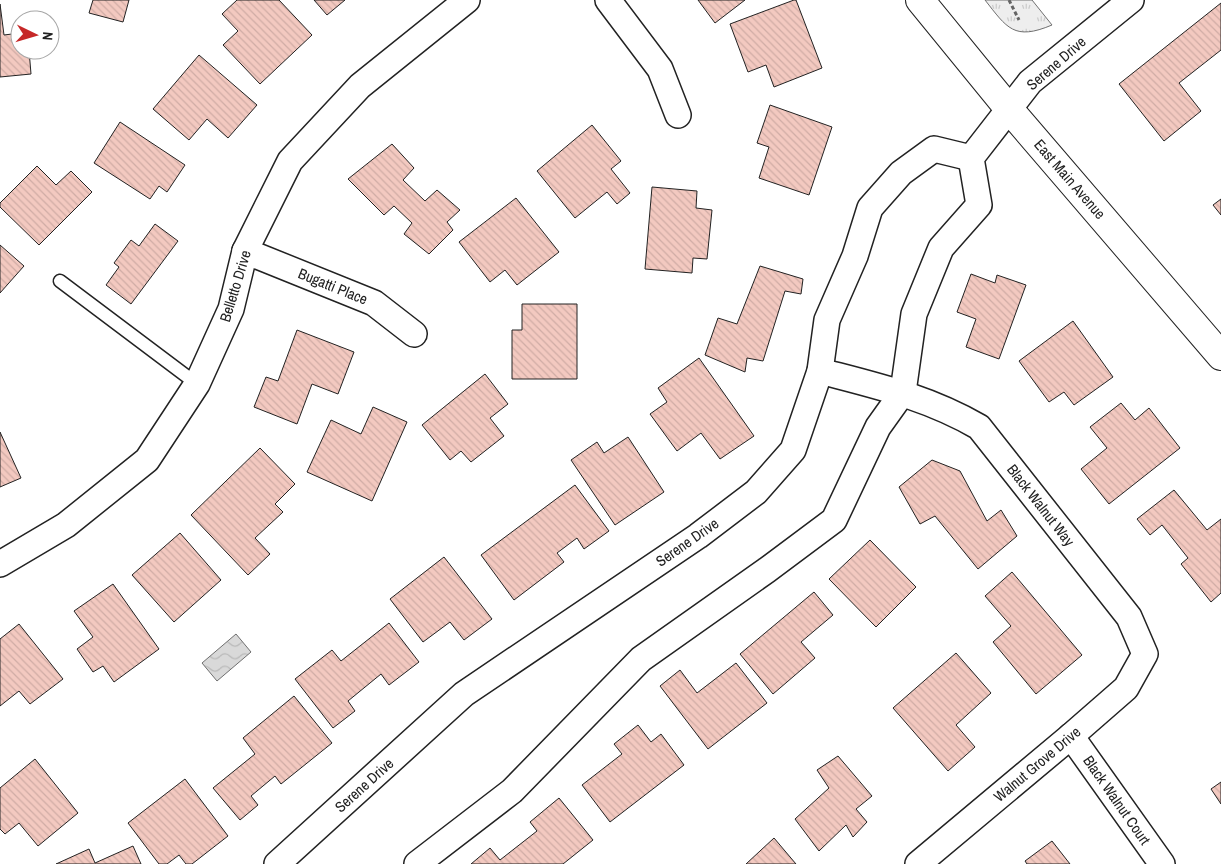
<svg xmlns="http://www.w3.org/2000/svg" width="1221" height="864" viewBox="0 0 1221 864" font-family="'Archivo Narrow',sans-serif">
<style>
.grass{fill:url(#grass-tufts);stroke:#6f6f6f}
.water{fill:url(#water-waves);stroke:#6f6f6f}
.building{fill:url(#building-back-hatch);stroke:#222}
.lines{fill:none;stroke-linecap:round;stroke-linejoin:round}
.lane-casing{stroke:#222;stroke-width:15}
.street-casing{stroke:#222;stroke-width:28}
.secondary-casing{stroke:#222;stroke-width:30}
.path{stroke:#646464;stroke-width:3;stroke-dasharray:4 2.5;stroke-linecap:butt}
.lane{stroke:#fff;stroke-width:12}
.street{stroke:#fff;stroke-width:25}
.secondary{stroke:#fff;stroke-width:28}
.labels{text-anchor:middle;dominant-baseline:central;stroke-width:4;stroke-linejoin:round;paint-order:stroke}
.street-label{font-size:15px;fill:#222;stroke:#fff}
</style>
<defs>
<pattern id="grass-tufts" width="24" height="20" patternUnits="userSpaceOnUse" patternTransform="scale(1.25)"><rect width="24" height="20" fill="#eee"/><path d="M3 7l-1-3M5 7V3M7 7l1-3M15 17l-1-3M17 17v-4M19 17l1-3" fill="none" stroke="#ccc"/></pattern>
<pattern id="water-waves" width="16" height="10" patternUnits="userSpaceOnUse" patternTransform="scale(1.25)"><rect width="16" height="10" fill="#d9d9d9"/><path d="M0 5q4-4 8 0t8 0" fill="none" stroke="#bababa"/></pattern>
<pattern id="building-back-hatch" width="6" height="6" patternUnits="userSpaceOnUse" patternTransform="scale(1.25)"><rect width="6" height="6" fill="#f3c9c0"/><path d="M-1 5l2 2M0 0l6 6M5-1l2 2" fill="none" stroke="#d0aca5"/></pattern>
</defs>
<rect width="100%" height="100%" fill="#fff"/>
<path class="grass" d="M985 0H1032L1052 25C1014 41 1007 28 985 0Z"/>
<path class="water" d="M236 634 251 652 217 681 202 663Z"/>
<g class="building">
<path d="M93 0H129L123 22 89 13Z"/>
<path d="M237 0H279L312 35 260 84 223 45 238 31 222 14Z"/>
<path d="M314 0H345L327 15Z"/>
<path d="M698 0H745L715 23Z"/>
<path d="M794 0H796L822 68 774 87 766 65 748 72 730 24Z"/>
<path d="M1221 3V50L1179 83 1201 111 1164 141 1119 84Z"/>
<path d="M0 4 4 35 20 33V50H29L31 74 0 77Z"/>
<path d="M199 55 257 105 228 138 207 119 189 140 153 109Z"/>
<path d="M770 105 832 127 809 195 759 178 769 147 757 143Z"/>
<path d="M120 122 185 165 167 192 159 186 150 199 94 163Z"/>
<path d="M592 125 621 161 611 169 630 193 617 204 607 192 575 218 537 171Z"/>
<path d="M392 144 414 168 403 180 425 201 437 190 460 210 447 222 453 230 429 254 404 234 412 223 394 206 384 215 348 179Z"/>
<path d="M37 166 56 185 71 171 92 192 39 245 0 207V203Z"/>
<path d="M652 187 697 191 696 208 712 210 707 259 693 258 692 273 645 269Z"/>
<path d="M516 198 559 252 517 285 505 270 490 282 459 242Z"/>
<path d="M1221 199V215L1213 205Z"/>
<path d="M155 224 178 241 131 304 106 285 119 267 114 263 131 240 139 246Z"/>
<path d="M0 245 24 266 0 293Z"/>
<path d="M760 266 803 279 801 294 785 291 763 361 747 358 745 372 705 355 718 318 737 324Z"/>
<path d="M971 274 995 283 997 275 1026 285 999 359 966 347 976 319 957 312Z"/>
<path d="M522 304H577V379H512V330H522Z"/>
<path d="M1073 321 1113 377 1074 405 1064 392 1049 402 1019 361Z"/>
<path d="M297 330 354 352 338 394 312 384 297 424 254 407 266 377 278 381Z"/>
<path d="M699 358 754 436 720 459 701 433 677 451 650 414 667 402 658 388Z"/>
<path d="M485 374 508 404 490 418 504 436 471 462 461 451 450 460 422 425Z"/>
<path d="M1121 403 1135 420 1149 408 1180 448 1109 504 1081 469 1107 448 1090 427Z"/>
<path d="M373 407 407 422 372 501 307 472 331 420 361 434Z"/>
<path d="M0 432 21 478 0 487Z"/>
<path d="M628 437 664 492 615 525 571 460 597 442 604 453Z"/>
<path d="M260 448 295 484 275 504 283 512 255 538 270 554 248 575 191 515Z"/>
<path d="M932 460 960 471 987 521 1001 510 1017 536 978 569 935 516 920 524 899 487Z"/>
<path d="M575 485 609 531 584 549 577 538 557 553 564 562 514 600 481 555Z"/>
<path d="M1174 490 1207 530 1221 519V593L1211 602 1181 564 1188 558 1162 525 1150 535 1137 519Z"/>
<path d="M180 533 221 580 174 622 132 575Z"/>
<path d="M870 540 916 587 876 627 829 579Z"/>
<path d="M444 557 492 619 464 640 450 622 423 642 390 599Z"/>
<path d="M1012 572 1082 655 1036 694 993 642 1011 626 985 596Z"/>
<path d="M113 584 159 649 114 682 103 666 93 672 77 649 93 637 74 611Z"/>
<path d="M814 592 833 615 801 642 815 658 773 694 740 654Z"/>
<path d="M389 623 419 662 389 685 381 674 348 701 355 711 333 728 295 679 332 650 341 661Z"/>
<path d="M19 624 63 679 30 704 19 691 0 706V639Z"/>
<path d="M956 653 991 693 956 725 975 747 948 771 893 708Z"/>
<path d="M736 663 767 703 708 749 660 686 680 670 697 693Z"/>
<path d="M294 696 332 743 281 784 275 776 251 796 258 805 240 820 213 788 255 754 243 738Z"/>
<path d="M638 725 651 742 661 734 684 765 610 822 582 785 622 754 614 744Z"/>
<path d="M838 756 872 796 856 809 867 822 853 837 846 825 819 851 795 819 829 788 817 770Z"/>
<path d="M35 759 78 813 38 846 19 823 5 834 0 829V788Z"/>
<path d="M185 779 228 836 192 864H186L179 855 167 864H159L128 823Z"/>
<path d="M1221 782V804L1211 789Z"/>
<path d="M559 798 593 840 563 864H471L490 848 500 860 537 831 530 822Z"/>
<path d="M774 838 796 864H746Z"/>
<path d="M1052 841 1070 864H1027L1025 861Z"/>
<path d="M133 846 141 864H56L89 849 95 863Z"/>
</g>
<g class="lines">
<g class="lane-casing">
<path id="lane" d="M60 281 197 384"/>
</g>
<g class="street-casing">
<g id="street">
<path d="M608 0 660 69 678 115"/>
<path d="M245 251 374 303 414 334"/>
<path d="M820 371C877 386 927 397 979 427L1129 617 1145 654 1126 688 1071 736 918 864"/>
<path d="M0 564 66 525 147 460 197 384 231 309 245 251 290 161 360 86 467 0"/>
<path d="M1071 736 1162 864"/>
<path d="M277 864 464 694 698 536 756 492 793 450 820 371 827 320 855 256 870 208 901 173 934 149 971 158"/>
<path d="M417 864 512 791 641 659 767 570 834 520 878 427 903 392 914 314 941 248 979 205 971 158 1030 82 1131 0"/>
</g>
</g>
<g class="secondary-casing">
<path id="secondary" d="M920 0 1009 109 1221 356"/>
</g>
<path class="path" d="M1009 0 1019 20"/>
<use href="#lane" class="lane"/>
<use href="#street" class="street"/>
<use href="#secondary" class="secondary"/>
</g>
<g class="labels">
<g class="street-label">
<text transform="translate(1056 63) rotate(-41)">Serene Drive</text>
<text transform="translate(1070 179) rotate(49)">East Main Avenue</text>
<text transform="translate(235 286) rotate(-73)">Belletto Drive</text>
<text transform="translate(333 286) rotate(22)">Bugatti Place</text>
<text transform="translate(1041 505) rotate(52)">Black Walnut Way</text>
<text transform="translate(687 542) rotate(-35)">Serene Drive</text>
<text transform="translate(1037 764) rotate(-40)">Walnut Grove Drive</text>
<text transform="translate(364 785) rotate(-42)">Serene Drive</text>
<text transform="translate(1117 800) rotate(55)">Black Walnut Court</text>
</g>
</g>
<g transform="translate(35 35) rotate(95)"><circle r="24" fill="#ffffff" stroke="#a7a7a7"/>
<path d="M0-4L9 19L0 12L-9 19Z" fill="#c62828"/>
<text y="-8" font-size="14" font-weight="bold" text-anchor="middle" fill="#222222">N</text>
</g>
</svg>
